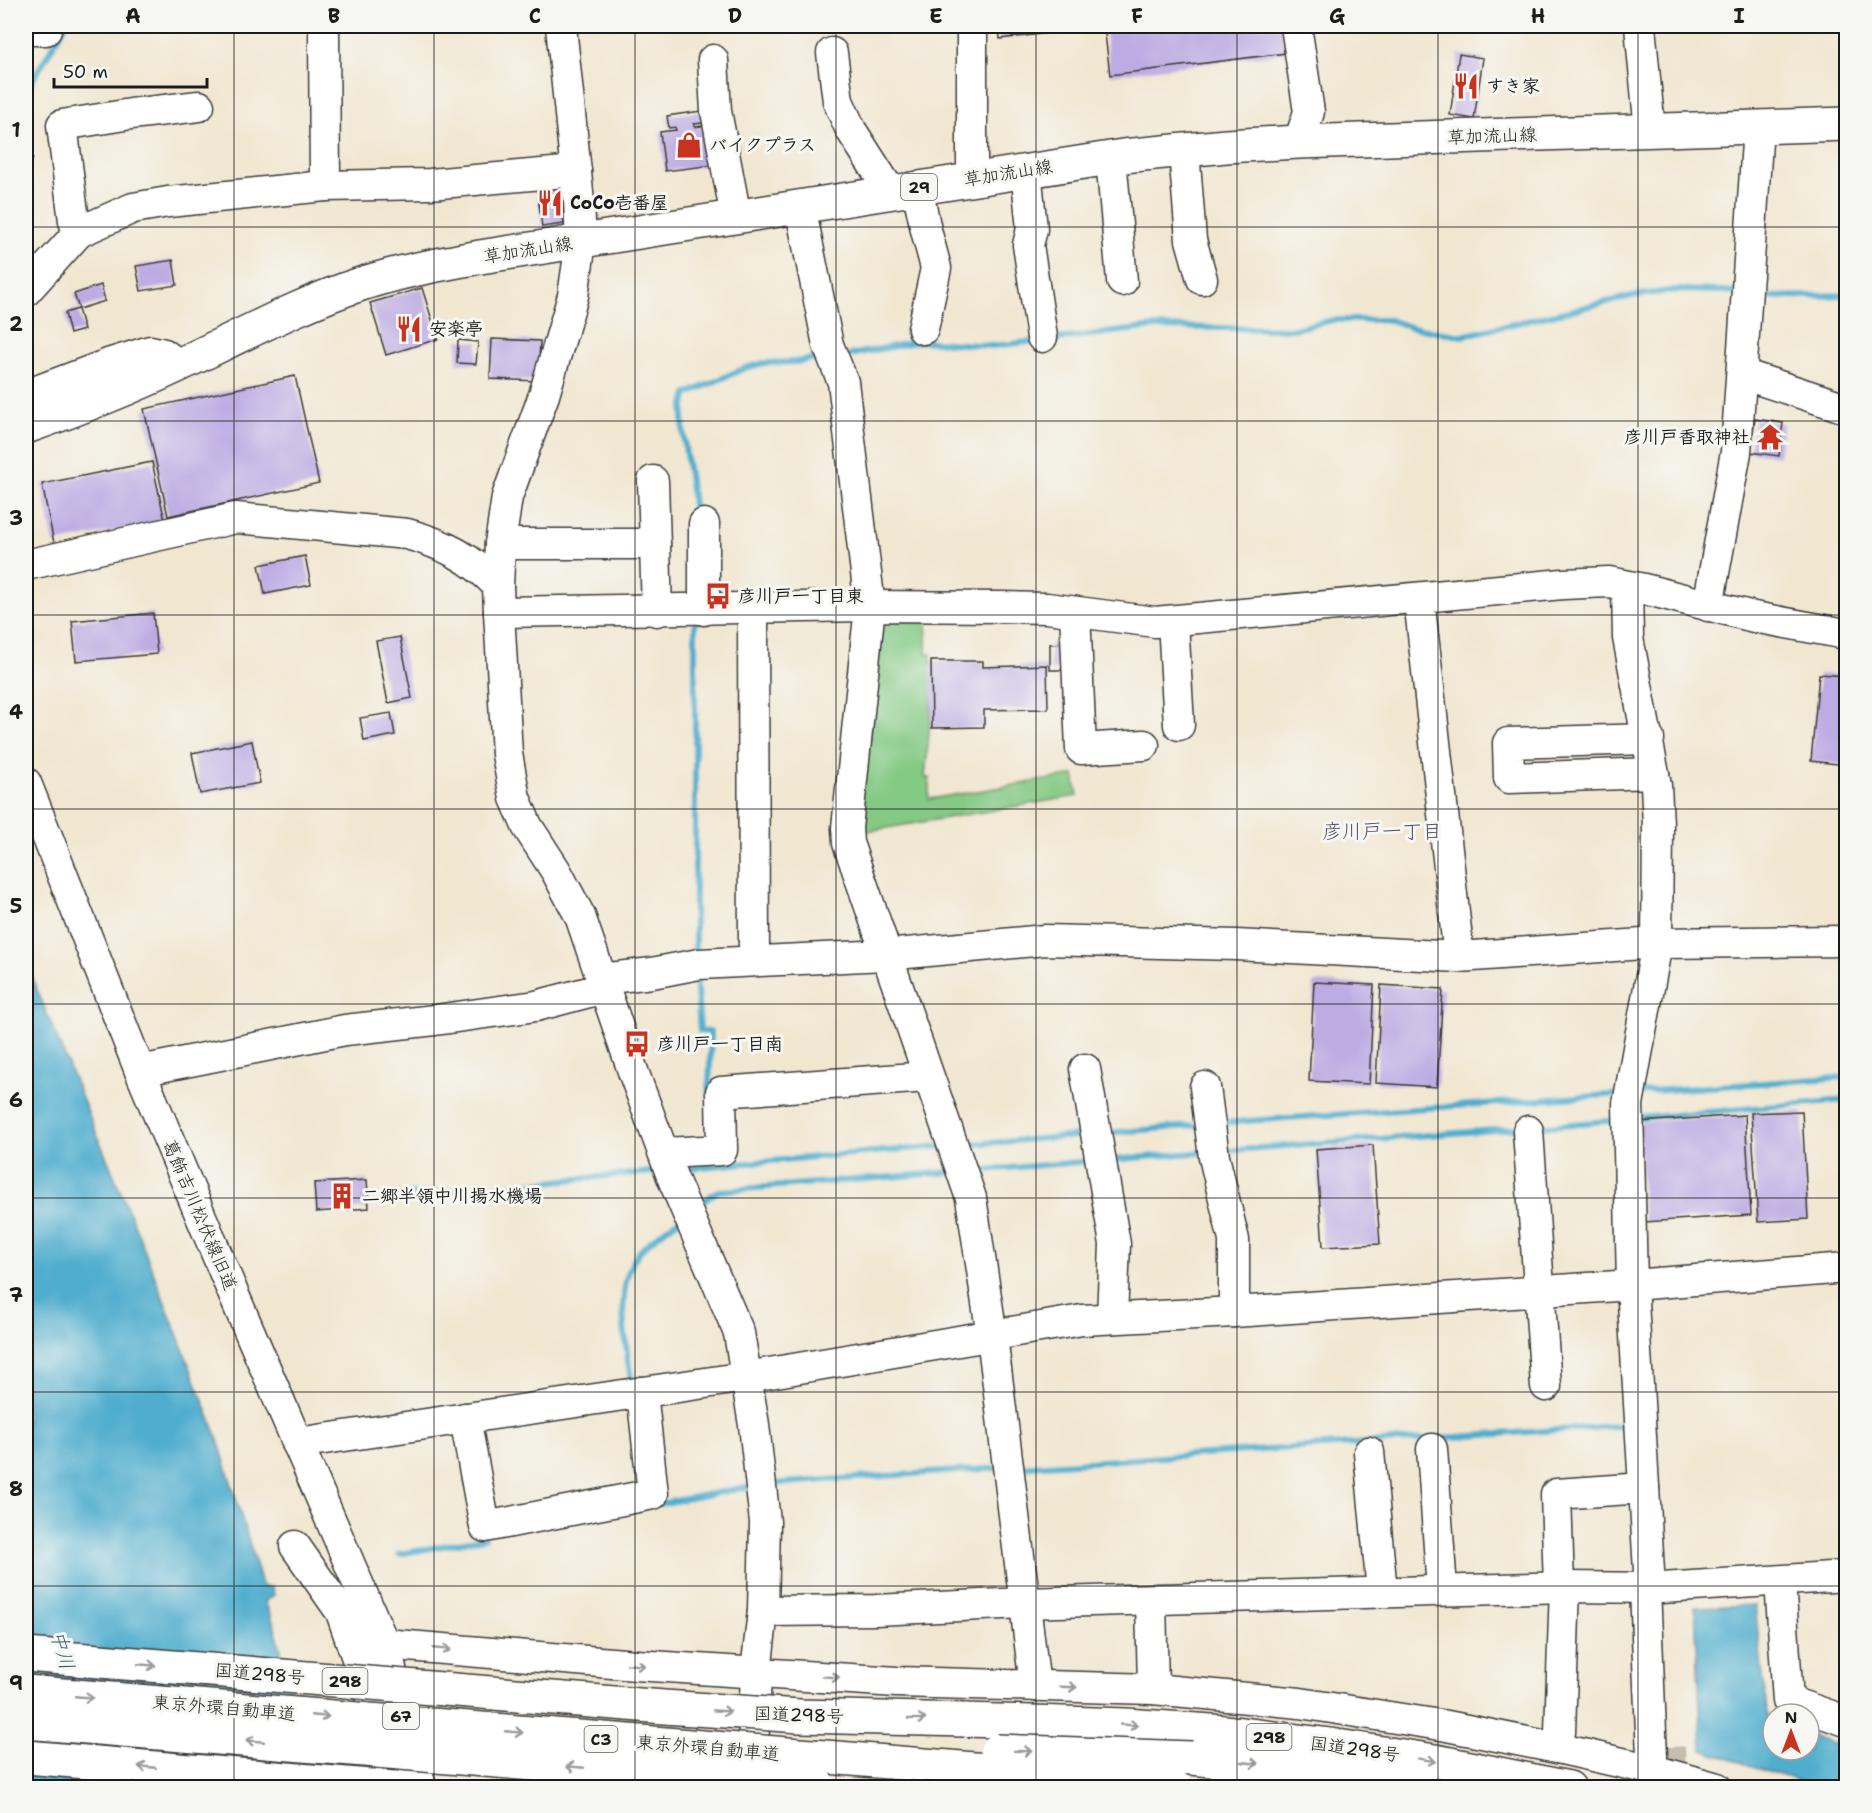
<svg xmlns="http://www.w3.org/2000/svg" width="1872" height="1813" viewBox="0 0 1872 1813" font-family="'Shantell Sans','Klee One',sans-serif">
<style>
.green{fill:#84c984;stroke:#507250;stroke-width:1.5}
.water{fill:#4fadce;stroke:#366475;stroke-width:1.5}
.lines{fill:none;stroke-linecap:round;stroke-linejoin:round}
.stream{stroke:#4fadce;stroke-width:6}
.building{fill:#bdabe3}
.minor-tunnel{stroke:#c6bead;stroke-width:30;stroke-dasharray:30 15;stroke-linecap:butt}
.minor-casing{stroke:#3c3a37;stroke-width:33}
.major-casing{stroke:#3c3a37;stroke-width:36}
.highway-casing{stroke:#3c3a37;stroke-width:36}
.minor{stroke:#fff;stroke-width:30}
.major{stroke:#fff;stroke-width:33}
.highway{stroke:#fff;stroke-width:33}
.highway-bridge-casing{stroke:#3c3a37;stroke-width:36;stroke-linecap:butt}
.highway-bridge{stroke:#fff;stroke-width:33}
.oneway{stroke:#999}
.grid{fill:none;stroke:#1c1c1c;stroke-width:1.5;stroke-opacity:0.55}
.labels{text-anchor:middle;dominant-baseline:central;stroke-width:6;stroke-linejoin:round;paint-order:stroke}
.shield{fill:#f6f6f2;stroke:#5d5d5c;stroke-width:1.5}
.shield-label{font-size:16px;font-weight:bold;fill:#1c1c1c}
.poi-label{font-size:18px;font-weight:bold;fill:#1c1c1c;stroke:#f6f6f2;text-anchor:start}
.street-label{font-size:18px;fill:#1c1c1c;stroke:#f6f6f2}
.neighbourhood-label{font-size:20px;fill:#544e62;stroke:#f6f6f2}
.water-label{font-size:20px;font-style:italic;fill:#335d6c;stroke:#f6f6f2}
.neatline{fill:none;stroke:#1c1c1c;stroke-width:2}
.grid-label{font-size:20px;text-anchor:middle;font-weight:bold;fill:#1c1c1c}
</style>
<rect width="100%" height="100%" fill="#f6f6f2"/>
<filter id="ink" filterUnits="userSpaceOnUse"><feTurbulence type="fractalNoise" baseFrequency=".0167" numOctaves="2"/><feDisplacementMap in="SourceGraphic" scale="12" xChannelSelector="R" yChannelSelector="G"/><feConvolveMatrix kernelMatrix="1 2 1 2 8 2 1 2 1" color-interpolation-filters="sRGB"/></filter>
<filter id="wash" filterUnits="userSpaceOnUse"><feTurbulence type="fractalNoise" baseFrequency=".008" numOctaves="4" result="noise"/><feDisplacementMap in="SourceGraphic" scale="24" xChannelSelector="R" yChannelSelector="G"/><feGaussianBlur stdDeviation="1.35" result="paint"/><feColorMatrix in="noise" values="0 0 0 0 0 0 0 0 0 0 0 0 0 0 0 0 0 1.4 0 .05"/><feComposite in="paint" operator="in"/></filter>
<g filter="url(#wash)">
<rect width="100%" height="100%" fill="#f1e7d1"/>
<path class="green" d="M883 621H927L926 653 931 654V664L935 665 925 778H929V799L1074 775 1078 796 856 833Z"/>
<g class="water">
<path d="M26 963 137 1231 217 1436 263 1587H272L274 1595 265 1601 275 1627 316 1787H26Z"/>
<path d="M1755 1605 1768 1721 1773 1723V1750H1809V1735L1846 1748V1787H1817L1702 1750 1695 1607Z"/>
</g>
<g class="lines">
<g class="stream">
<path d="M26 91 65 26"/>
<path d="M1754 296 1764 297 1846 295"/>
<path d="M1050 340 1153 327 1294 329 1333 320H1390L1410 327 1462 336 1632 296 1675 290 1726 291 1738 293"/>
<path d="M850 355 920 341 993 346 1037 341"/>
<path d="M694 520C694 486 675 422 687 394L745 368 764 363 796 362 823 357"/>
<path d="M695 617V958"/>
<path d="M696 974 700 1031 711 1032 709 1092"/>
<path d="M1638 1092 1846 1077"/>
<path d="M1638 1118 1846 1100"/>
<path d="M1219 1123 1622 1094"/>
<path d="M1536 1127 1619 1120"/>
<path d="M1106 1133 1203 1125"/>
<path d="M962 1145 1089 1135"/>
<path d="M1222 1151 1520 1128"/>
<path d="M1109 1160 1206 1152"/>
<path d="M678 1169 943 1146"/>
<path d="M971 1171 1092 1161"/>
<path d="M406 1195 662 1171"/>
<path d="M695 1207 718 1191 952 1172"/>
<path d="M632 1387C627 1349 613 1288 637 1255 644 1244 669 1227 680 1219"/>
<path d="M1016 1467 1631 1425"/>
<path d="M768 1484 1000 1468"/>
<path d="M659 1504 752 1486"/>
<path d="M399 1554 485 1538"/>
</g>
</g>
<g id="blocks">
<g class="building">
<path d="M999 26H1079L1080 29 1000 39Z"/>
<path d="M1104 26H1282L1286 53 1110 75Z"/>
<path d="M1459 54 1483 58 1474 119 1450 115Z"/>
<path d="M701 111 703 123 694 124 695 127 709 125 714 165 665 171 660 132 676 130 675 127 669 128 667 116Z"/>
<path d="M26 155 33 158 26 177Z"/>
<path d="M559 179 564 224 542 227 536 181Z"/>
<path d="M173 260 177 285 141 291 136 266Z"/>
<path d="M101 285 105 301 79 309 74 294Z"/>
<path d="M422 288 438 339 386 355 370 303Z"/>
<path d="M78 309 84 330 70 334 65 313Z"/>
<path d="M492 339 540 341 538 381 490 379Z"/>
<path d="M458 340 478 342 476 364 457 363Z"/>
<path d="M295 376 319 483 168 516 144 409Z"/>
<path d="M1755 419 1783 423 1779 456 1750 452Z"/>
<path d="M152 462 165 521 54 543 42 484Z"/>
<path d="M305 556 311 585 265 594 259 565Z"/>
<path d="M153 613 157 654 76 661 72 621Z"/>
<path d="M400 637 412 698 388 703 376 641Z"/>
<path d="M1066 643V670H1050V644Z"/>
<path d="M931 661H983V667L1047 665 1048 709 984 710V727L932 728Z"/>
<path d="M1819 674 1846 676V765L1811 761Z"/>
<path d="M391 713 395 735 364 741 360 718Z"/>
<path d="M252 741 260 783 200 794 192 753Z"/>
<path d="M1314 982 1374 985 1369 1084 1309 1081Z"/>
<path d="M1381 985 1443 989 1437 1087 1376 1083Z"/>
<path d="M1802 1111 1808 1219 1758 1222 1751 1113Z"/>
<path d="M1745 1115 1751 1215 1644 1222 1638 1122Z"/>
<path d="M1373 1145 1380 1244 1323 1247 1316 1149Z"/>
<path d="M367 1180 369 1208 316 1212 314 1183Z"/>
</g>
</g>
</g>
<g filter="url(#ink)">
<use href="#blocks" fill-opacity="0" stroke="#3c3a37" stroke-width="1.5"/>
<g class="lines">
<path class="minor-tunnel" d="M1670 1747 1672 1788"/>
<g class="minor-casing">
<g id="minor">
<path d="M324 26 325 186"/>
<path d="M561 26 579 202 581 242 573 296 544 395 507 497 500 544 498 586 499 612 507 754 515 798 527 826 556 871 580 916 634 1074 673 1179 739 1333 754 1425 765 1522 763 1611 756 1672 752 1776"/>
<path d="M972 26V179"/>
<path d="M1296 26 1309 112 1299 142"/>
<path d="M1640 26 1650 131"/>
<path d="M26 30H46"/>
<path d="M832 53 838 101 851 130 890 191"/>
<path d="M713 60 716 111 736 217"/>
<path d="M1184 150 1191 240 1202 279"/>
<path d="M1111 158 1122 281"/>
<path d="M1026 170 1032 229 1028 245 1042 337"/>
<path d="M917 187 926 230 936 268 923 329"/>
<path d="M800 206 828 345 843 382 870 606 847 828 848 843 971 1198 992 1336 1035 1686"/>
<path d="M79 232 74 221 62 125 131 114 199 106"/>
<path d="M26 291 79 232 133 208 168 202 325 186 430 184 576 171"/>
<path d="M1742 374 1846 408"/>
<path d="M26 395 111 363 150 351 164 354 179 365"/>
<path d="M653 481 657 611"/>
<path d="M704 524V610"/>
<path d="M500 544H655"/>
<path d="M26 565 236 518 407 534C444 544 472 558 498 586"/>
<path d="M1627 586 1628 638 1656 785 1658 825 1657 943 1628 1104 1632 1285 1650 1588"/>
<path d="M1419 599 1459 957"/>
<path d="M1708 606 1736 452 1758 127"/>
<path d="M753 609 754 960"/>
<path d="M499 612 870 606 1001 607 1047 608 1155 622 1563 584 1609 582 1644 589 1754 617 1846 634"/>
<path d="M1075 612 1081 749 1144 745"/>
<path d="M1173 621 1179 725"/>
<path d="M1649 739 1508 743 1509 778 1654 773"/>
<path d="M26 783 140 1071 236 1300 384 1644 636 1665 897 1682 1153 1689 1300 1703 1447 1726 1557 1748 1649 1769 1717 1788"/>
<path d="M601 979 652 973 699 964 886 955 1045 940 1236 945 1459 957 1657 943 1846 941"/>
<path d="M1085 1069 1115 1244 1112 1318"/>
<path d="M140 1071 345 1030 435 1020 536 1006 604 988"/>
<path d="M1205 1087 1214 1157 1234 1240V1312"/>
<path d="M1528 1131 1546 1386"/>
<path d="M664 1153 722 1150 721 1092 928 1077"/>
<path d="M465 1418 485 1527 653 1494 642 1392"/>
<path d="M297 1443 746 1377 1082 1320 1234 1312 1632 1285 1846 1268"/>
<path d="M1432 1449 1442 1590"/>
<path d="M1369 1452 1382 1592"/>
<path d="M295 1546 341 1612 386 1742"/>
<path d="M1780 1581 1788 1701 1846 1721"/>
<path d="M1559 1587 1556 1494 1644 1488"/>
<path d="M1645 1588 1652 1757 1649 1769"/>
<path d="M1151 1600 1153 1689"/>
<path d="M763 1611 875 1610 1024 1603 1565 1587 1662 1588 1846 1576"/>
<path d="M1557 1748 1560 1732 1565 1587"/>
</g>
</g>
<g class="major-casing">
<g id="major">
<path d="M26 427C77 409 128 389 177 366 239 337 299 304 364 283 402 271 441 264 480 257L1123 156 1226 146 1299 142 1846 124"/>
<path d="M384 1644 402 1724 420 1788"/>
</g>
</g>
<g class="highway-casing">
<g id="highway">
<path d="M965 1720 1126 1725 1226 1732 1331 1745 1435 1761 1569 1788"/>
<path d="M1192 1758 1315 1771 1422 1788"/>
</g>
</g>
<use href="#minor" class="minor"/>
<use href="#major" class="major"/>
<use href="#highway" class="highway"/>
<g class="highway-bridge-casing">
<g id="highway-bridge">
<path d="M26 1655 664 1707 800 1716 965 1720"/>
<path d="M26 1692 999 1771 1176 1788"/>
<path d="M26 1722 821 1788"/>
<path d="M997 1751 1192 1758"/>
<path d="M26 1757 394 1788"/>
</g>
</g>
<use href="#highway-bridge" class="highway-bridge"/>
</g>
<defs><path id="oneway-shaft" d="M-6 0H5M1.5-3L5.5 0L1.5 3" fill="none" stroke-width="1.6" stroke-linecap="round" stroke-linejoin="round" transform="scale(1.5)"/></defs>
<g class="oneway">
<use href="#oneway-shaft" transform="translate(442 1649) rotate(5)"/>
<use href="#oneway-shaft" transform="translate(147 1665) rotate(5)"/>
<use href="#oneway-shaft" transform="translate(636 1665) rotate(4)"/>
<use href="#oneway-shaft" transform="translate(831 1677) rotate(4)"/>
<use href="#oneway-shaft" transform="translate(1068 1687) rotate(2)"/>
<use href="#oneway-shaft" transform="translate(84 1697) rotate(5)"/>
<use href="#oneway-shaft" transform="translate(722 1711) rotate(4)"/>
<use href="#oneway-shaft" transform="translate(320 1716) rotate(5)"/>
<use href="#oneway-shaft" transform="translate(917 1719) rotate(1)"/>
<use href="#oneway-shaft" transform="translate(1129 1725) rotate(3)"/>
<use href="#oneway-shaft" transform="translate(514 1732) rotate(5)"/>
<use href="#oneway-shaft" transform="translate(255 1741) rotate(-175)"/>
<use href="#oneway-shaft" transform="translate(1023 1751) rotate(1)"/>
<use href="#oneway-shaft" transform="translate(1427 1760) rotate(9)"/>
<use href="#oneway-shaft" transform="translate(1250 1763) rotate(6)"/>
<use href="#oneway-shaft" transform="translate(147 1767) rotate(-175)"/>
<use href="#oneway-shaft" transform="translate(575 1767) rotate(-175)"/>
</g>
</g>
<path class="grid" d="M234 26V1788M434 26V1788M635 26V1788M836 26V1788M1036 26V1788M1237 26V1788M1438 26V1788M1638 26V1788M26 227H1846M26 421H1846M26 615H1846M26 809H1846M26 1004H1846M26 1198H1846M26 1392H1846M26 1586H1846"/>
<defs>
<g id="restaurant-bare" transform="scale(2.07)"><path d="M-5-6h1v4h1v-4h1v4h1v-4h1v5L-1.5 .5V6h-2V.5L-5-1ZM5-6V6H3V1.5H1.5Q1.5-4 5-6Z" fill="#c8321e" stroke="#f6f6f2" stroke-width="2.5" paint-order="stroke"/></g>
<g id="shop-bare" transform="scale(2.07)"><path d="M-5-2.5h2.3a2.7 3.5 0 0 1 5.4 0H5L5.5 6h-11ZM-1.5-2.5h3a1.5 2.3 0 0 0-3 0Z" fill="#c8321e" stroke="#f6f6f2" stroke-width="2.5" paint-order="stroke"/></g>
<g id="temple-bare" transform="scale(2.07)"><path d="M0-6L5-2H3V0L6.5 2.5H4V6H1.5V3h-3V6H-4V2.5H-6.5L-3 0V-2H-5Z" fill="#c8321e" stroke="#f6f6f2" stroke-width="2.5" paint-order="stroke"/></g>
<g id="bus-bare" transform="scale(2.07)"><path d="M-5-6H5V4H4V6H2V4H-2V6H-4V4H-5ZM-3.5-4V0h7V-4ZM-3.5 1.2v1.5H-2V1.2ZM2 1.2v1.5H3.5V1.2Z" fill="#c8321e" stroke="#f6f6f2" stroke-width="2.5" paint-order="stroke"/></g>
<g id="building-bare" transform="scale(2.07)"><path d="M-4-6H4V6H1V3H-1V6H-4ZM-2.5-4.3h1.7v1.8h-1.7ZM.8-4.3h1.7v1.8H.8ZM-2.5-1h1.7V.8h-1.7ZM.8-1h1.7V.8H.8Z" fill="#c8321e" stroke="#f6f6f2" stroke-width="2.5" paint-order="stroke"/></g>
</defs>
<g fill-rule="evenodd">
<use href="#restaurant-bare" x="1466" y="86"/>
<use href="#shop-bare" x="689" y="145"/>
<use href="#restaurant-bare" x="550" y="203"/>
<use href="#restaurant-bare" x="409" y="329"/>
<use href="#temple-bare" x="1770" y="437"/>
<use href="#bus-bare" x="718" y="596"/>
<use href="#bus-bare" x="637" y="1044"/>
<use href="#building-bare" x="342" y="1196"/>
</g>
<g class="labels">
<g class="shield">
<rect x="901" y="174" width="36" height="26" rx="4.5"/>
<rect x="322.5" y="1668" width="45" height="26" rx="4.5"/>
<rect x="383" y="1703" width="36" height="26" rx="4.5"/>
<rect x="1246.5" y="1724" width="45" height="26" rx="4.5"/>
<rect x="584.5" y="1726" width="33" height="26" rx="4.5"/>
</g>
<g class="shield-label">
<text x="919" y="187">29</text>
<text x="345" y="1681">298</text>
<text x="401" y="1716">67</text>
<text x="1269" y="1737">298</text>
<text x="601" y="1739">C3</text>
</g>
<g class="poi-label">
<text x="1486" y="86">すき家</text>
<text x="709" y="145">バイクプラス</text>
<text x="570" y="203">CoCo壱番屋</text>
<text x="429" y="329">安楽亭</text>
<text x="1750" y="437" text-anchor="end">彦川戸香取神社</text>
<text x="738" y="596">彦川戸一丁目東</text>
<text x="657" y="1044">彦川戸一丁目南</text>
<text x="362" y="1196">二郷半領中川揚水機場</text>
</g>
<g class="street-label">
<text transform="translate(1492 136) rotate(-2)">草加流山線</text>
<text transform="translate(1008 173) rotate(-9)">草加流山線</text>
<text transform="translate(528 250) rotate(-9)">草加流山線</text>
<text transform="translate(200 1215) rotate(67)">葛飾吉川松伏線旧道</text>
<text transform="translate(260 1674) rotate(5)">国道298号</text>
<text transform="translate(224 1708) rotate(5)">東京外環自動車道</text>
<text transform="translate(799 1715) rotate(2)">国道298号</text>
<text transform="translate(708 1748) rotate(5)">東京外環自動車道</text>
<text transform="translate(1355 1749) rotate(8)">国道298号</text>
</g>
<g class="neighbourhood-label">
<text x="1382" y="831">彦川戸一丁目</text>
</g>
<g class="water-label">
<text transform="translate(63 1650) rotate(75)">中川</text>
</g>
</g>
<rect width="1872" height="1813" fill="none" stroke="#f6f6f2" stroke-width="66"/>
<g transform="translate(1791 1732)"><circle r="28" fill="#f6f6f2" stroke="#9f9f9c" stroke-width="1.5"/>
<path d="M0-4.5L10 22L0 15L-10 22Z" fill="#c8321e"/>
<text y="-9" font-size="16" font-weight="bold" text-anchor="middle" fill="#1c1c1c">N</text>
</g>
<path d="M54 78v9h153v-9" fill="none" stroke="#1c1c1c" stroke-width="3"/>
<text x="63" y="78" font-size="18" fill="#1c1c1c" stroke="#f6f6f2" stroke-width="4.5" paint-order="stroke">50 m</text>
<rect x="33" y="33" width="1806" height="1747" class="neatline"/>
<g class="grid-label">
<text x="133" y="23">A</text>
<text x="334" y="23">B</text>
<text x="535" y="23">C</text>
<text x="735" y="23">D</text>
<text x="936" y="23">E</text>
<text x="1137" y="23">F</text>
<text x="1337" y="23">G</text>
<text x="1538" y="23">H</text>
<text x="1739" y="23">I</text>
<text x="16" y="137">1</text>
<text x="16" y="331">2</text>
<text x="16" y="525">3</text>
<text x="16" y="719">4</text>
<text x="16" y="913">5</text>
<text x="16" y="1107">6</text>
<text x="16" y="1302">7</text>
<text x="16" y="1496">8</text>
<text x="16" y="1690">9</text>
</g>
</svg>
